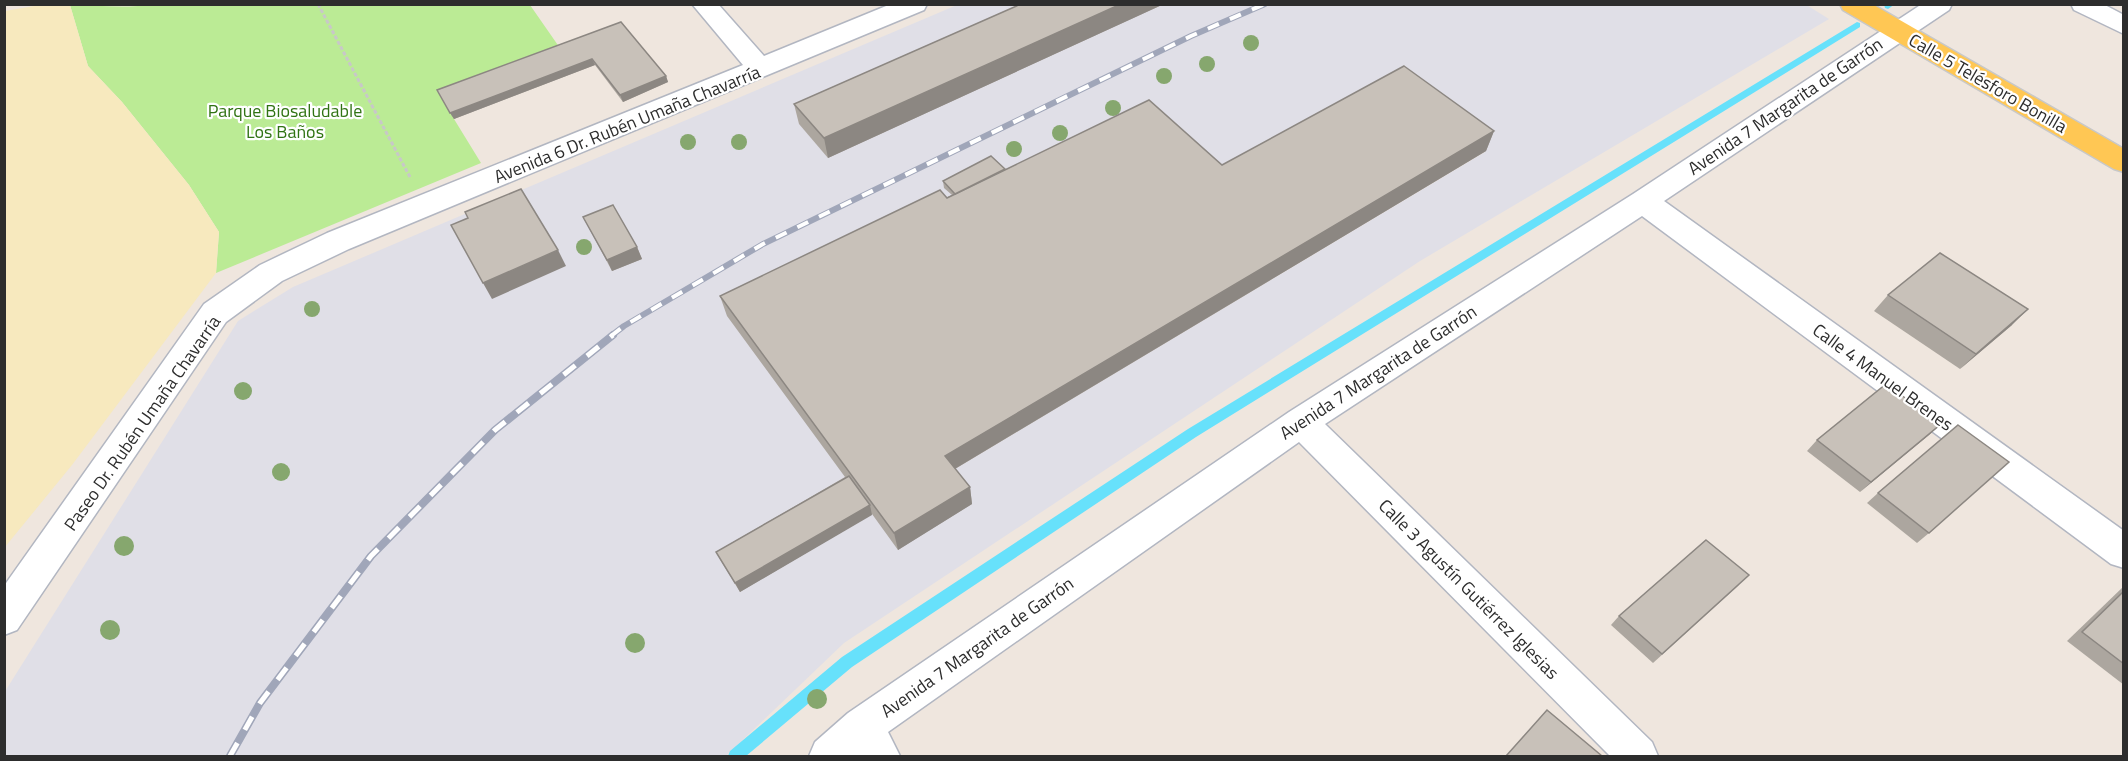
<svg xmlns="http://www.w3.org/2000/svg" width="2128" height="761" viewBox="0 0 2128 761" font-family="'Titillium Web',sans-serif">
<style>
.industrial{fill:#e0dfe7;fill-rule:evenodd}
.green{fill:#bbeb95}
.sand{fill:#f7e9be}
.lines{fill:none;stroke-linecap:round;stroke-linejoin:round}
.stream{fill:#67e1fb;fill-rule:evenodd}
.minor-casing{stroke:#b2b6c1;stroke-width:3}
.major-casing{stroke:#c8c8c8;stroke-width:3}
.path{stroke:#c8c8c8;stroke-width:3;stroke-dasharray:4 2;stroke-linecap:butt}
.minor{fill:#fff;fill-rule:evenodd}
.major{fill:#ffc754;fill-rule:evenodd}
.rail-far1-casing{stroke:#a0a6b9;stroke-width:6}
.rail-casing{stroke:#a0a6b9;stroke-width:8}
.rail-far1{stroke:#fff;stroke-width:4;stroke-dasharray:12;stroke-linecap:butt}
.rail{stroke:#fff;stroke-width:5;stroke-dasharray:15;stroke-linecap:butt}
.tree{fill:#86a76e}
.wall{fill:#aca69f}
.shaded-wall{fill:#8c8782}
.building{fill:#c8c1b9;stroke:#8c8782;stroke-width:1.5}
.labels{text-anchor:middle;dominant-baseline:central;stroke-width:4.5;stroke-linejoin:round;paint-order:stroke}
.street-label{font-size:18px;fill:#2d2d2d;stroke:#fff}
.park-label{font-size:18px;fill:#307313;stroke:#fff}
</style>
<rect width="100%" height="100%" fill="#efe6de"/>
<path class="industrial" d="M1805 4 1829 19 1420 261 844 643 726 756H5L4 693 238 321 293 287 957 5ZM1398 87 1485 152 948 473Z"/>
<path class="green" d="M153 4 530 5 562 51 454 119 481 163 216 273 219 232 189 185 122 102 88 66 70 5C98 5 127 9 153 4Z"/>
<path class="sand" d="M40 5H70L88 66 122 102 189 185 219 232 216 273 72 465 5 547V11Z"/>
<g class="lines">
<g class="stream">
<path d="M1884 4H1895L1888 9 1885 8Z"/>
<path d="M1857 22 1860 23V27L1196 437 852 667 746 756H728L730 751 842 657 1188 429Z"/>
</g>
<g class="minor-casing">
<g id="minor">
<path d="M692 4H718L764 56 891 4H927L924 10 349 249 282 281 226 322 17 630 4 635V586L204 304 260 265 327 233 743 65Z"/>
<path d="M1922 4H1952L1949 10 1664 201 2124 531V568L2111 564 1642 216 1325 424 1652 742 1658 756H1610L1299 442 888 732 900 756H809L815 742 848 713 1289 412 1633 194Z"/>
<path d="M2071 4H2103L2124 15V34L2074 10Z"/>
</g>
</g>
<g class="major-casing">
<path id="major" d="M1840 4H1872L2124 149V172L2114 169 1843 10Z"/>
</g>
<path class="path" d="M318 4 411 179"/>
<use href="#minor" class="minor"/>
<use href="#major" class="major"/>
<g class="rail-far1-casing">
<path id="rail-far1" d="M611 336 624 326 763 244 1191 36 1265 4"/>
</g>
<g class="rail-casing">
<path id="rail" d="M230 756 260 703 371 556 495 430 613 335"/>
</g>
<use href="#rail-far1" class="rail-far1"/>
<use href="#rail" class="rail"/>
</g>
<g class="tree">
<circle cx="1251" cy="43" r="8"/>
<circle cx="1207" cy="64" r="8"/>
<circle cx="1164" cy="76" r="8"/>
<circle cx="1113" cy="108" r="8"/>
<circle cx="1060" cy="133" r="8"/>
<circle cx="688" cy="142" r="8"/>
<circle cx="739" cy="142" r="8"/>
<circle cx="1014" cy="149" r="8"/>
<circle cx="584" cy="247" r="8"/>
<circle cx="312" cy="309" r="8"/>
<circle cx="243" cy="391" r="9"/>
<circle cx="281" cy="472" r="9"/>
<circle cx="124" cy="546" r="10"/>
<circle cx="110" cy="630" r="10"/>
<circle cx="635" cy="643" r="10"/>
<circle cx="817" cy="699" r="10"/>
</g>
<g class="wall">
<path d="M1021 4H1164L828 158 799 124 794 104Z"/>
<path d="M621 22 666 76 668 82 623 102 595 65 454 119 437 90Z"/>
<path d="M1494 131 1486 151 955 469 970 487 972 504 898 550 872 514 740 592 721 561 716 552 845 477 727 316 720 296 952 195 944 188 943 181 1005 169 1222 165Z"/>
<path d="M583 217 637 247 642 259 612 271Z"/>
<path d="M1888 295 2012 325 1960 369 1874 311Z"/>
<path d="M1941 424 1860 492 1807 451 1817 440Z"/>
<path d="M1878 493 1929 533 1917 543 1867 503Z"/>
<path d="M1739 585 1653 663 1611 625 1619 616Z"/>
<path d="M2124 586V685L2067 641Z"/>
</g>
<g class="shaded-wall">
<path d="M1121 4H1164L828 158 824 138Z"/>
<path d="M592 59 595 65 454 119 450 113Z"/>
<path d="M666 76 668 82 623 102 620 95Z"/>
<path d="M1494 131 1486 151 948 473 945 456Z"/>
<path d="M637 247 642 259 612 271 607 260Z"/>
<path d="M558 250 566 266 492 299 483 283Z"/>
<path d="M2028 309 2012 325 1960 369 1976 354Z"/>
<path d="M1941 424 1929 435 1860 492 1871 482Z"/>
<path d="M970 487 972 504 898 550 894 533Z"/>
<path d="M870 505 872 515 740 592 735 583Z"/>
</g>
<g class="building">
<path d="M1021 4H1121L824 138 794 104Z"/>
<path d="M621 22 666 76 620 95 592 59 450 113 437 90Z"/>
<path d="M1404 66 1494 131 945 456 970 487 894 533 720 296 940 190 947 198 1149 100 1222 165Z"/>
<path d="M991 156 1005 169 955 194 943 181Z"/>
<path d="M521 189 558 250 483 283 451 225 468 218 465 212Z"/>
<path d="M613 205 637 247 607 260 583 217Z"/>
<path d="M1940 253 2028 309 1976 354 1888 295Z"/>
<path d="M1886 384 1941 424 1871 482 1817 440Z"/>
<path d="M1958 425 2009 462 1929 533 1878 493Z"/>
<path d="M849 476 870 505 735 583 716 552Z"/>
<path d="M1706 540 1749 575 1662 654 1619 616Z"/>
<path d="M2124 591V664L2082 632Z"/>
<path d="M1547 710 1602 756H1506Z"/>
</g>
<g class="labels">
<g class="street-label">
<text transform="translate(1988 83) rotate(30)">Calle 5 Telésforo Bonilla</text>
<text transform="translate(1785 106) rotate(-34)">Avenida 7 Margarita de Garrón</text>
<text transform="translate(627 124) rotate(-22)">Avenida 6 Dr. Rubén Umaña Chavarría</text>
<text transform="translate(1378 372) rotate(-33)">Avenida 7 Margarita de Garrón</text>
<text transform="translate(1883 377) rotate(36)">Calle 4 Manuel Brenes</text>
<text transform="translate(142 423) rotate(-55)">Paseo Dr. Rubén Umaña Chavarría</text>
<text transform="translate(1469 589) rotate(45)">Calle 3 Agustín Gutiérrez Iglesias</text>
<text transform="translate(977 647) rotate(-35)">Avenida 7 Margarita de Garrón</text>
</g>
<g class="park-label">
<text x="285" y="110">Parque Biosaludable<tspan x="285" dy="21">Los Baños</tspan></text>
</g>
</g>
<rect width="2128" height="761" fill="none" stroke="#2d2d2d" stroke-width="12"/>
</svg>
